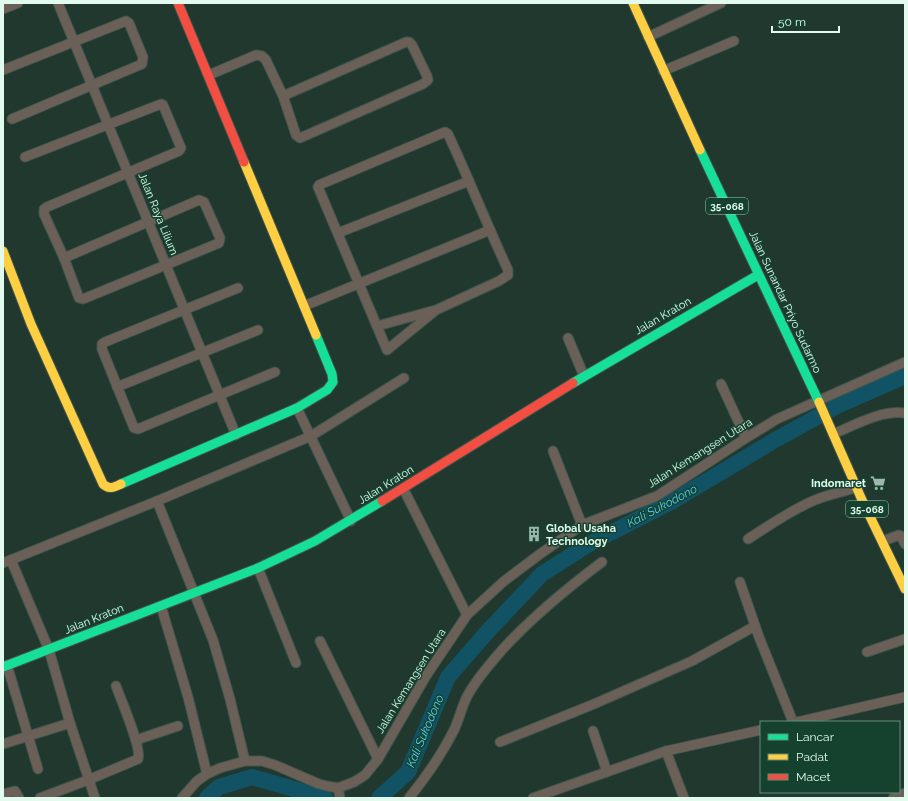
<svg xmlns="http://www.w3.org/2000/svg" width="908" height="801" viewBox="0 0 908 801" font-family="Raleway,sans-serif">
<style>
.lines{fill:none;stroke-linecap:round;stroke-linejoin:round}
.river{stroke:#115365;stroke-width:16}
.street-casing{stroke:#41554c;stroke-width:11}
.fast-casing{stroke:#41554c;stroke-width:11}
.slow-casing{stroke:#41554c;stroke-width:11}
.jam-casing{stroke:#41554c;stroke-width:11}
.street{stroke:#6b6058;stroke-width:9}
.fast{stroke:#16e098;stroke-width:9}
.slow{stroke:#ffcf43;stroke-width:9}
.jam{stroke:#f24e42;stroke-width:9}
.labels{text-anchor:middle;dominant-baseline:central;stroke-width:3;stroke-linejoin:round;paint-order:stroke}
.shield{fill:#15422f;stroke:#a5c4b5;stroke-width:1}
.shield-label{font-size:10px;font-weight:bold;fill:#e3fbef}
.street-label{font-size:11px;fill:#e3fbef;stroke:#15422f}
.poi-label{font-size:11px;font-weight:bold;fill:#e3fbef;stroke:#15422f;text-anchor:end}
.water-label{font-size:12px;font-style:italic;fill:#58d2f9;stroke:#15422f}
</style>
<rect width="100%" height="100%" fill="#20382e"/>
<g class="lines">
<g class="river">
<path d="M207 798 219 787 252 777 325 798"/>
<path d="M379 798 408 772 448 677 488 631 542 574 589 544 673 501 775 440 837 406 905 376"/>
</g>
<g class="street-casing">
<g id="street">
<path d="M58 3 236 435"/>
<path d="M3 9 18 3"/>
<path d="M648 37 721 3"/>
<path d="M3 70 126 21 129 23 143 57 142 64 12 119"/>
<path d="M663 71 734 41"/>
<path d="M209 75 256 55 262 56 266 60 283 96 296 135 300 138 423 84 428 80 427 76 412 45 409 42H406L283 96"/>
<path d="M445 132 448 134C469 179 487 225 508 270V275L499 281 436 310 387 350 318 187 319 185Z"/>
<path d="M25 157 161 104 163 105 181 148 179 151 47 207 44 209V214L64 258"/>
<path d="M199 200 204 202 220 238 219 243 88 297 83 299 79 298 64 258Z"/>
<path d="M338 233 469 181"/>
<path d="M238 288 105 342 102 344V349L134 428 138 429 275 372"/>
<path d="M304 306 490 230"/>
<path d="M377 326 432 311"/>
<path d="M568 338 584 376"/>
<path d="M721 384 746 438"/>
<path d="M117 387 258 330"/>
<path d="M297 408 351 521"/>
<path d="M833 434C855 425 881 410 905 413"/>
<path d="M553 451 582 525"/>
<path d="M403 488 467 615"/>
<path d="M157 501 213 640 230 699 245 761"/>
<path d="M748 539C770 525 791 510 815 500 827 495 843 492 857 487"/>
<path d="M883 541 899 535 901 536 905 544"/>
<path d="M11 560 49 650 70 723 95 798"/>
<path d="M3 563 157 501 311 436 404 378"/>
<path d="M258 568 296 663"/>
<path d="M740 582 759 637 793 722"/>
<path d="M161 606 188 697 207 774"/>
<path d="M320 641 378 759"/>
<path d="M867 652 905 639"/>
<path d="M7 665 38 769"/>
<path d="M797 722 905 697"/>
<path d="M593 731 607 772"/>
<path d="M136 740 178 726"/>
<path d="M500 742 594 704 692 661 755 626"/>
<path d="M3 744 70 723"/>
<path d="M666 751 684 798"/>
<path d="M338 788 340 798"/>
<path d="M3 794 15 791 19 798"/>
<path d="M40 798 88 780 138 759C142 748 121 700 116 686"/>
<path d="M182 798 197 781 207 774 220 768 245 761H262L275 765 319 784 327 786 338 788 354 782 365 775 378 759 426 676 467 615 503 582 540 554 582 525 657 496 746 438 777 419 905 362"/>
<path d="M409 798C426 777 442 754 454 730 460 718 462 704 469 693 478 677 490 664 502 650 532 617 566 589 602 562"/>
<path d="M533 798 666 751 761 730"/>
<path d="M893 798 905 793"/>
</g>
</g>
<g class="fast-casing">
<g id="fast">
<path d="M700 150 819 402"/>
<path d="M573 383 758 275"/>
<path d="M121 484 297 408 327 390 333 382 332 374 316 335"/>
<path d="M3 667 258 568 315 541 382 501"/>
</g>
</g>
<g class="slow-casing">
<g id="slow">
<path d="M633 3 700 150"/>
<path d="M244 162 316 335"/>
<path d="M3 251 31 324 103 484C109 490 114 487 121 484"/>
<path d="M819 402 862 500 905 589"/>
</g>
</g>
<g class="jam-casing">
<g id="jam">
<path d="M178 3 244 162"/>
<path d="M382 501 573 383"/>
</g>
</g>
<use href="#street" class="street"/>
<use href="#fast" class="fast"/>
<use href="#slow" class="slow"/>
<use href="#jam" class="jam"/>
</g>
<defs>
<g id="supermarket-bare" transform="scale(1.2)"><path d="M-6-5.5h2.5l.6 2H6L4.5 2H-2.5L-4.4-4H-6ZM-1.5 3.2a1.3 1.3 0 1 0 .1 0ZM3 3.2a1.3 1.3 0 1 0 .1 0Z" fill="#9fb7ab" stroke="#15422f" stroke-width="2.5" paint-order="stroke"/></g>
<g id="building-bare" transform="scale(1.2)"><path d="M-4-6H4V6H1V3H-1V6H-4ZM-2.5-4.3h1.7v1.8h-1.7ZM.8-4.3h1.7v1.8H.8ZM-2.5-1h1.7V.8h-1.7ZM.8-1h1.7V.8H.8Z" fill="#9fb7ab" stroke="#15422f" stroke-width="2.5" paint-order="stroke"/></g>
</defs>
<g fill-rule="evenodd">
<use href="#supermarket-bare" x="878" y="483"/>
<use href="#building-bare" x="534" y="534"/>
</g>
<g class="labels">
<g class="shield">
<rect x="706" y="198" width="42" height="16" rx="3"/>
<rect x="846" y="501" width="42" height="16" rx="3"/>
</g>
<g class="shield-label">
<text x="727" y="206">35-068</text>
<text x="867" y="509">35-068</text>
</g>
<g class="street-label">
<text transform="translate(158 214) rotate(68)">Jalan Raya Lilium</text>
<text transform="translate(785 302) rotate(65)">Jalan Sunandar Priyo Sudarmo</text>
<text transform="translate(663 316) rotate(-30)">Jalan Kraton</text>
<text transform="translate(700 453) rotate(-32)">Jalan Kemangsen Utara</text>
<text transform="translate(386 485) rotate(-32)">Jalan Kraton</text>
<text transform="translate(94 619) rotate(-22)">Jalan Kraton</text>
<text transform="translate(411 681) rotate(-58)">Jalan Kemangsen Utara</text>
</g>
<g class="poi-label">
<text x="866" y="483">Indomaret</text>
<text x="546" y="528" text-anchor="start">Global Usaha<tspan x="546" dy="13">Technology</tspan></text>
</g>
<g class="water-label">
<text transform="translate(662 506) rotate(-28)">Kali Sukodono</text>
<text transform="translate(425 731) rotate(-67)">Kali Sukodono</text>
</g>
</g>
<rect width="908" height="801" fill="none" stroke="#e3fbef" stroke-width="8"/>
<rect x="760" y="721" width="140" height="72" fill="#15422f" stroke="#678c7c"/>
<rect x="768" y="734" width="20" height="6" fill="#16e098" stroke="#678c7c"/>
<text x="796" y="741" font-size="12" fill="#e3fbef">Lancar</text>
<rect x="768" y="754" width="20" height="6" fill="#ffcf43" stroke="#678c7c"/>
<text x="796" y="761" font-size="12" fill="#e3fbef">Padat</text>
<rect x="768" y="774" width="20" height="6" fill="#f24e42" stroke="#678c7c"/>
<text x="796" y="781" font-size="12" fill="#e3fbef">Macet</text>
<path d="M772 26v6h67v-6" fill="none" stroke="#e3fbef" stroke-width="2"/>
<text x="778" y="26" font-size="12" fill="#e3fbef" stroke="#15422f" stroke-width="3" paint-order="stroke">50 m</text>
</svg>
